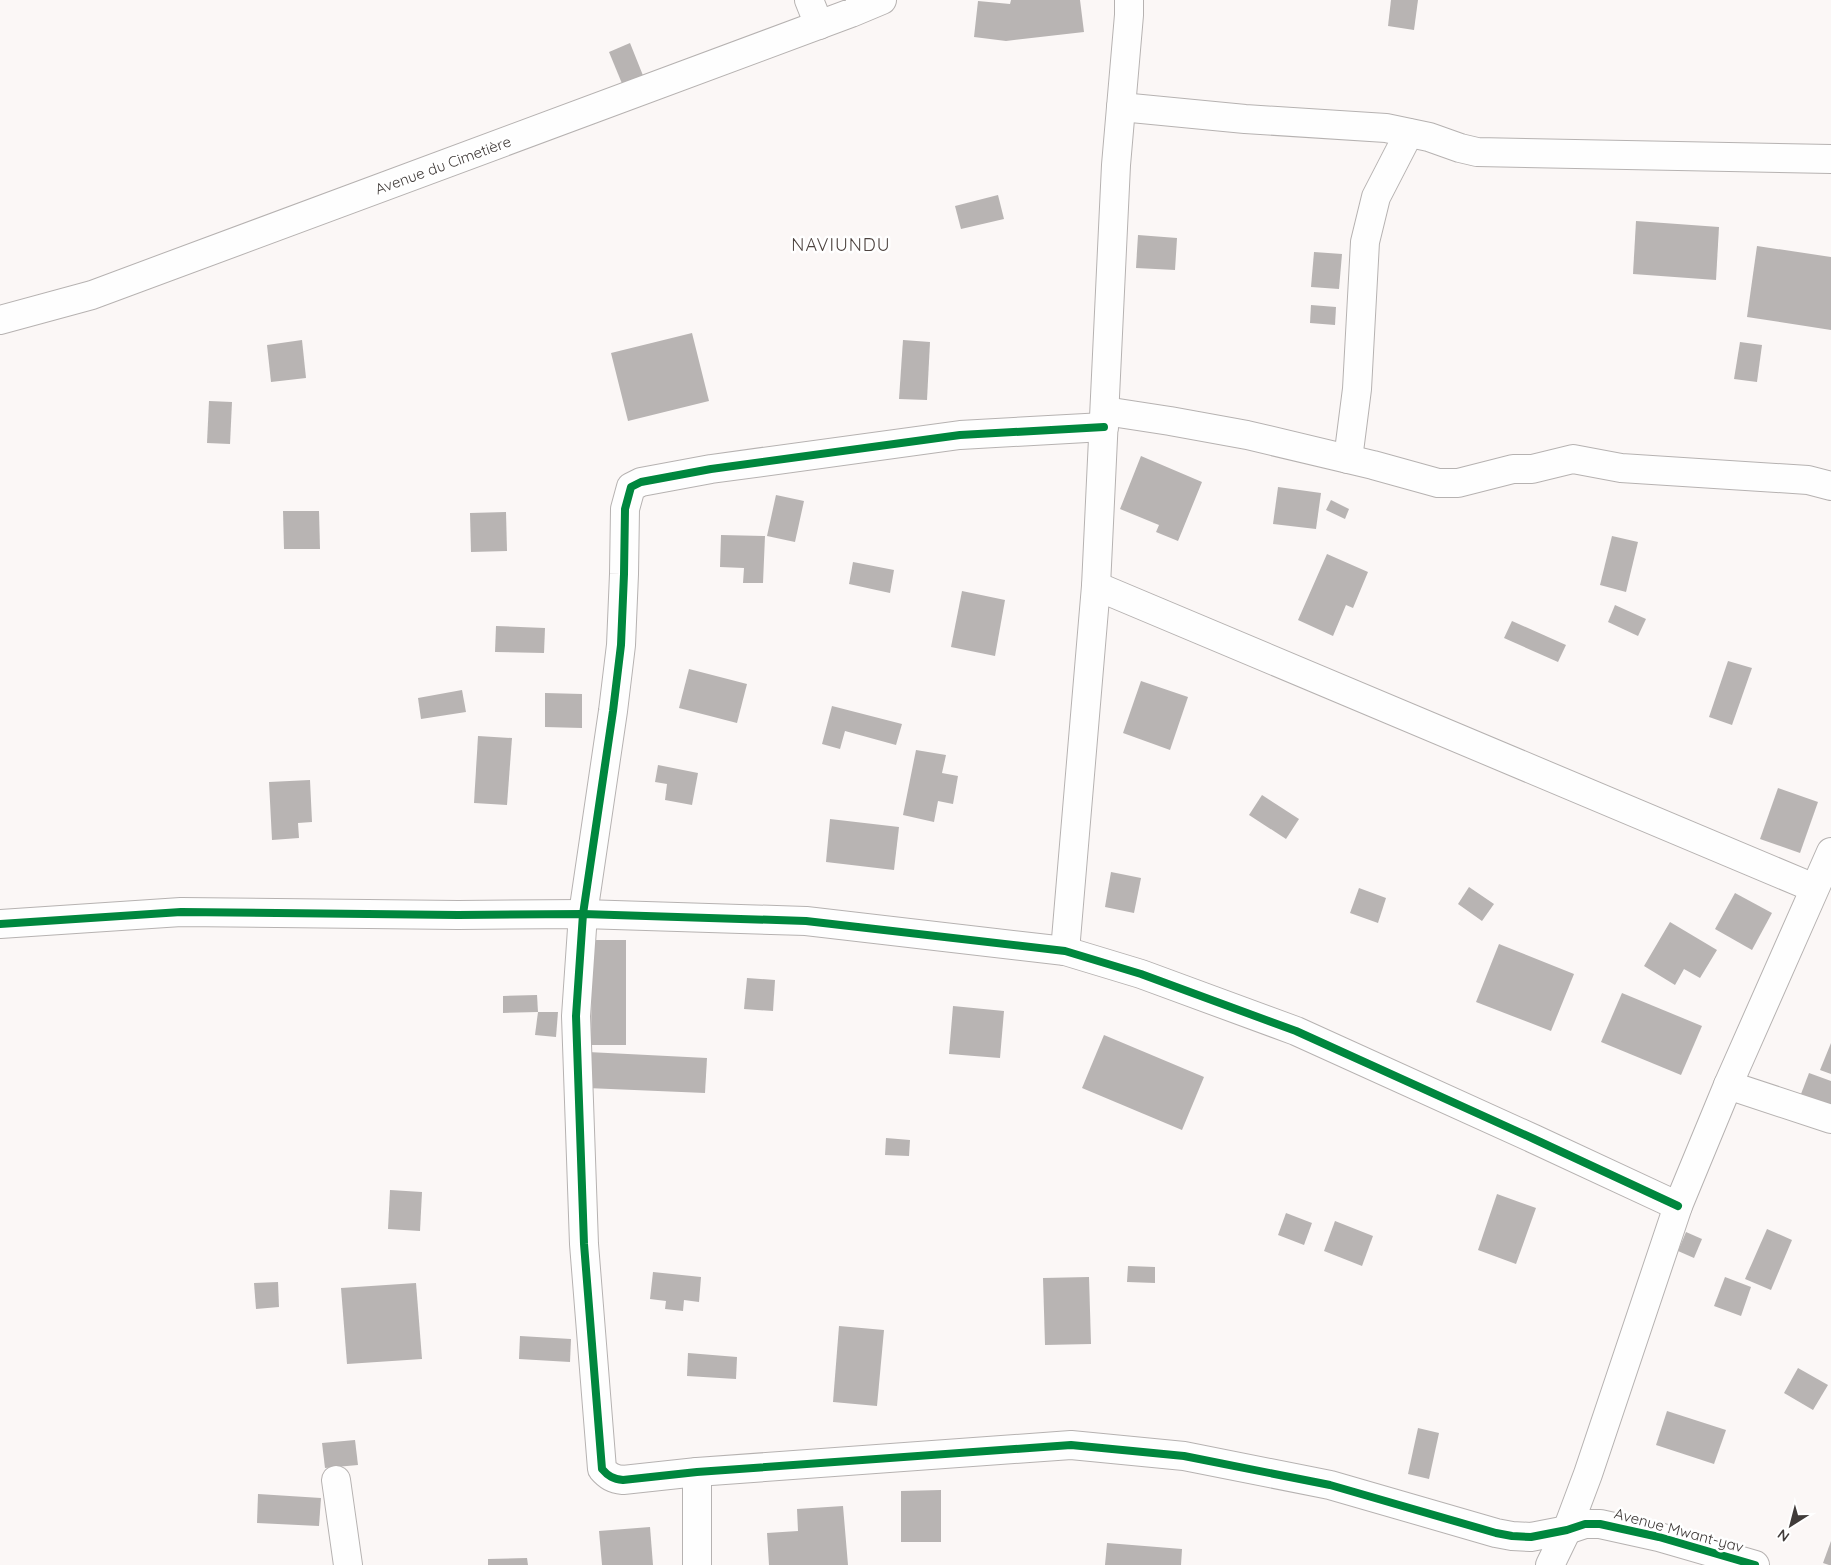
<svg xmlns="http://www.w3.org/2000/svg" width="1831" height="1565" viewBox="0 0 1831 1565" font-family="Quicksand,sans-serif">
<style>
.building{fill:#b8b4b3}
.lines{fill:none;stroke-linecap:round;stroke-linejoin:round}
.minor-casing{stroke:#b6b2b1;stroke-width:30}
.minor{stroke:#fefefe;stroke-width:28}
.cycleway-casing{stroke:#fff;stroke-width:11}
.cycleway{stroke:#00873e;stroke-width:8}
.labels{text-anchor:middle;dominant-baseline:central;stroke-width:5;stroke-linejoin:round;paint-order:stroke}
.street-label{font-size:15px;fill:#403b39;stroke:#fff}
.quarter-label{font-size:18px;letter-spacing:1px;fill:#4e4440;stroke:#fff}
</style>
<rect width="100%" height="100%" fill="#fbf7f6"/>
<g class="building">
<path d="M1011 0H1080L1084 32 1006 41 974 37 978 1 1010 4Z"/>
<path d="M1391 0H1418L1414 30 1388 26Z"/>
<path d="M630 43 644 78 623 86 609 52Z"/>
<path d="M998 195 1004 219 961 229 955 206Z"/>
<path d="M1636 221 1719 227 1716 280 1633 274Z"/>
<path d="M1138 235 1177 238 1175 270 1136 268Z"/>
<path d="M1757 246 1831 257V330L1747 317Z"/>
<path d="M1314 252 1342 254 1339 289 1311 287Z"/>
<path d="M1311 305 1336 307 1335 325 1310 323Z"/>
<path d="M692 333 709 401 628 421 611 353Z"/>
<path d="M302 340 306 378 271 382 267 345Z"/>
<path d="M903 340 930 342 927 400 899 399Z"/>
<path d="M1740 342 1762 345 1757 382 1734 379Z"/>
<path d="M209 401 232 402 230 444 207 443Z"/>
<path d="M1141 456 1202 482 1178 541 1156 532 1159 525 1120 509Z"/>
<path d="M1278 487 1321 493 1316 529 1273 524Z"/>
<path d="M776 495 804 501 795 542 767 536Z"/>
<path d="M1331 500 1349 509 1345 519 1326 510Z"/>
<path d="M283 511H319L320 549H284Z"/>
<path d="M506 512 507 551 471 552 470 513Z"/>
<path d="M721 535 765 536 763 583H743L744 568 720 567Z"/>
<path d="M1612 536 1638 542 1626 592 1600 585Z"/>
<path d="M1327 554 1368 572 1353 608 1346 605 1333 636 1298 620Z"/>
<path d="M853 562 894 570 890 593 849 584Z"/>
<path d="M962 591 1005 600 995 656 951 647Z"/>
<path d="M1615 605 1646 619 1638 636 1608 622Z"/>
<path d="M1512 621 1566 645 1558 662 1504 638Z"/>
<path d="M496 626 545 628 544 653 495 652Z"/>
<path d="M1728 661 1752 668 1732 725 1709 717Z"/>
<path d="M689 669 747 684 737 723 679 708Z"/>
<path d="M1141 681 1188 697 1170 750 1123 733Z"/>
<path d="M462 690 466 712 421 719 418 698Z"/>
<path d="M545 693 582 694V728L545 727Z"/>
<path d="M832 706 902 724 896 745 845 731 840 749 822 744Z"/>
<path d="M478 736 512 738 507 805 474 803Z"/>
<path d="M916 750 946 755 942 773 958 776 953 804 938 801 934 822 903 815Z"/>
<path d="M658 765 698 773 692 805 665 800 667 784 655 782Z"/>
<path d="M310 780 312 822 298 823 299 838 272 840 269 782Z"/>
<path d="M1778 788 1818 802 1800 853 1760 839Z"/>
<path d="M1262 795 1299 819 1286 839 1249 815Z"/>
<path d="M830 819 899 827 894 870 826 862Z"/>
<path d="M1111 872 1141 878 1134 913 1105 907Z"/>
<path d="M1469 887 1494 904 1482 921 1458 904Z"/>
<path d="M1359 888 1386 898 1378 923 1350 913Z"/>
<path d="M1735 893 1772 913 1752 950 1715 929Z"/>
<path d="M1670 922 1717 950 1700 978 1684 969 1675 985 1644 966Z"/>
<path d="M592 940H626V1045H591Z"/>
<path d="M1499 944 1574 974 1551 1031 1476 1002Z"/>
<path d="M747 978 775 980 773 1011 744 1009Z"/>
<path d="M1622 993 1702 1026 1681 1075 1601 1042Z"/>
<path d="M537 995 538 1012 503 1013V996Z"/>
<path d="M953 1006 1004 1011 1000 1058 949 1054Z"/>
<path d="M538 1012H558L556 1037 535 1035Z"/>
<path d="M1104 1035 1204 1077 1182 1130 1082 1088Z"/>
<path d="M1831 1043V1074L1820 1070Z"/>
<path d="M588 1052 707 1058 705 1093 587 1088Z"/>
<path d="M1809 1073 1831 1081V1105L1801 1094Z"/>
<path d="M886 1138 910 1140 909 1156 885 1155Z"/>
<path d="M390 1190 422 1192 420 1231 388 1229Z"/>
<path d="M1497 1194 1536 1208 1516 1264 1478 1250Z"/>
<path d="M1286 1213 1312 1223 1304 1245 1278 1235Z"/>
<path d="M1335 1221 1373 1236 1362 1266 1324 1251Z"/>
<path d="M1767 1229 1792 1240 1771 1290 1745 1279Z"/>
<path d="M1686 1232 1702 1239 1694 1258 1678 1251Z"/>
<path d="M1128 1266 1155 1267V1283L1127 1282Z"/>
<path d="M653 1272 701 1277 699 1302 684 1300 683 1311 665 1309 666 1301 650 1299Z"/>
<path d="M1089 1277 1091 1344 1045 1345 1043 1278Z"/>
<path d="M1725 1277 1751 1287 1741 1316 1714 1306Z"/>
<path d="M278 1282 279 1307 256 1309 254 1283Z"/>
<path d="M416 1283 422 1359 347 1364 341 1288Z"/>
<path d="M839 1326 884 1330 877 1406 833 1402Z"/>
<path d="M520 1336 571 1339 570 1362 519 1359Z"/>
<path d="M688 1353 737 1357 736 1379 687 1376Z"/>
<path d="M1798 1368 1828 1385 1813 1410 1784 1393Z"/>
<path d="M1667 1411 1726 1430 1714 1464 1656 1445Z"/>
<path d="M1418 1428 1439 1433 1429 1479 1408 1474Z"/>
<path d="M355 1440 358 1465 325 1468 322 1443Z"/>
<path d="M941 1490V1542H901V1491Z"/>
<path d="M258 1494 321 1498 319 1526 257 1523Z"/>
<path d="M843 1506 848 1565H769L767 1533 798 1531 797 1509Z"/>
<path d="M650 1527 653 1565H602L599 1531Z"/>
<path d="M1831 1541V1565H1829L1823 1563Z"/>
<path d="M1107 1543 1182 1549 1181 1565H1105Z"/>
<path d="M527 1558 528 1565H488V1559Z"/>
</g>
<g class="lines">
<g class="minor-casing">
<g id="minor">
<path d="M809 0 819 25"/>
<path d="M1121 107 1245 119 1386 128 1429 137 1460 148 1477 152 1831 159"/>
<path d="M0 320 92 295 851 13 882 0"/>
<path d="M1105 411 1170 421 1247 435 1373 465 1438 483H1458L1513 469H1532L1573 459 1621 468 1808 480 1831 486"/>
<path d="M1104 427 960 435 711 469 641 482 631 487 625 509 624 574 621 645 613 711 583 914 576 1016 584 1244 602 1469C608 1476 613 1479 623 1480L697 1472 1071 1445 1184 1456 1330 1485 1496 1533 1512 1536 1531 1537 1567 1530 1585 1524H1600L1659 1537 1755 1565"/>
<path d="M1348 459 1357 389 1365 242 1376 197 1409 133"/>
<path d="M1096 586 1814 888"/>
<path d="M0 924 181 912 458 915 583 914 806 921 1065 951 1141 974 1296 1031 1534 1139 1678 1206"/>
<path d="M1065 951 1096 586 1116 165 1129 15V0"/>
<path d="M1728 1085 1831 1119"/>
<path d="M697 1472V1565"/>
<path d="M336 1480 348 1565"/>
<path d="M1550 1565 1567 1530 1588 1474 1678 1206 1728 1085 1831 852"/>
</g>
</g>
<use href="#minor" class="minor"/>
<g class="cycleway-casing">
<g id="cycleway">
<path d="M1104 427 960 435 711 469 641 482 631 487 625 509 624 574 621 645 613 711 583 914 576 1016 584 1244 602 1469C608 1476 613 1479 623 1480L697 1472 1071 1445 1184 1456 1330 1485 1496 1533 1512 1536 1531 1537 1567 1530 1585 1524H1600L1659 1537 1755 1565"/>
<path d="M0 924 181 912 458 915 583 914 806 921 1065 951 1141 974 1296 1031 1534 1139 1678 1206"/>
</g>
</g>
<use href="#cycleway" class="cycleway"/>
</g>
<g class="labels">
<g class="street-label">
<text transform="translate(443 165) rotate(-20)">Avenue du Cimetière</text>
<text transform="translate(1679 1530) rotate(15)">Avenue Mwant-yav</text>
</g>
<g class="quarter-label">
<text x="841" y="244">NAVIUNDU</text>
</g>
</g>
<g transform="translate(1791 1525) rotate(216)" stroke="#ffffff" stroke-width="4" paint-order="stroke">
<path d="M0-4L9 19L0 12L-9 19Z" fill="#403b39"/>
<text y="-8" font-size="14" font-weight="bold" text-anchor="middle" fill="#403b39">N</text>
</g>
</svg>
